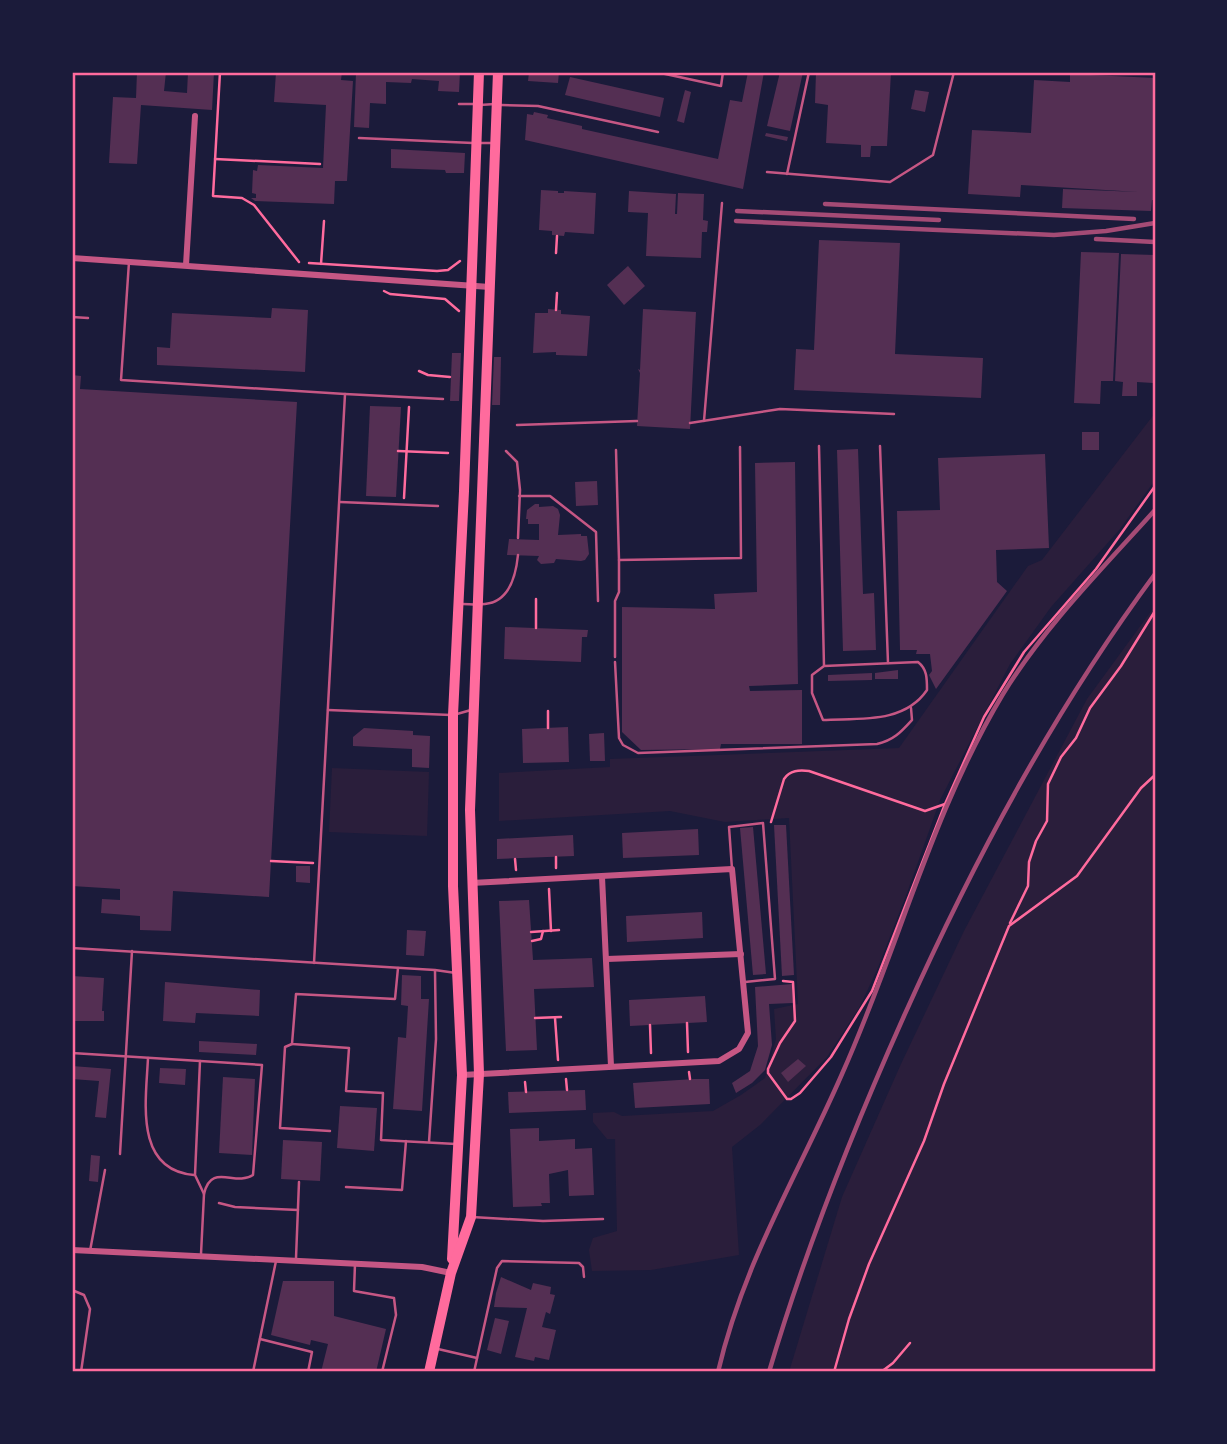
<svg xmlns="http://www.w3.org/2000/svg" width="1227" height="1444" viewBox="0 0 1227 1444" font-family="'Golos Text',sans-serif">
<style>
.green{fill:#2a1e3b}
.building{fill:#542f53}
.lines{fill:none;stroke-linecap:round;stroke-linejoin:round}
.path{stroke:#ff6b9d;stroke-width:2.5}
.service{stroke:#c65784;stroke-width:2.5}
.minor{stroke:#c65784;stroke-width:6}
.primary{stroke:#ff6b9d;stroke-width:10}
.rail{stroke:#a44b75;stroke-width:4.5}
.neatline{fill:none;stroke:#ff6b9d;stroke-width:2.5}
</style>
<rect width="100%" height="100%" fill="#1b1b3a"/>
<g class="green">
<path d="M1155 413V480L1120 529 1051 607 1010 664 940 800 907 893 877 970 859 1008 827 1057 760 1125 732 1147 739 1255 651 1270 592 1271 589 1250 593 1238 617 1231 615 1139H607L593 1122V1113L614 1112 622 1116 713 1111 741 1095 765 1078 776 1039 774 1009 798 1004 789 818 725 822 670 811 499 821V773L610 767V759L899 748 1028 566 1042 560Z"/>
<path d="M1155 606V1372H789L842 1197 901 1064 964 931 1087 699Z"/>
<path d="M332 768 429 772 427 836 329 832Z"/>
</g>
<g class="building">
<path d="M137 72H166L164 91 187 93 188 72H214L212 110 141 105 137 164 109 163 113 97 136 98Z"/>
<path d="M276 72H342L341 80 353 81 347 181H335L334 204 255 201 251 198H256V194L252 193 253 170 257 171 258 165 323 168 326 105 274 102Z"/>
<path d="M356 72H460L459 92 438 91 439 81 412 79 411 83 386 82V104L370 103 369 128 354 127Z"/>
<path d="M529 72H559L558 83 528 81Z"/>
<path d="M748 72H764L743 189 525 140 527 114 533 115 534 112 548 115 547 118 582 126V129L718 159 730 100 742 102Z"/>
<path d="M780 72H803L790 131 767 126Z"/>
<path d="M816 72H891L887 146H871L870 157H861V145L826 143 828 105 815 103Z"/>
<path d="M1070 74 1155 78V200H1152L1151 211 1062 208 1063 189 1139 192 1021 185 1020 197 968 194 972 130 1031 133 1034 80 1070 82Z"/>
<path d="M570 77 664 98 660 117 565 95Z"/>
<path d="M685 90 691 92 684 123 677 121Z"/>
<path d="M915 90 929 92 925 112 911 109Z"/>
<path d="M766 133 788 137 787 141 765 136Z"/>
<path d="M391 149 465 153 464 173H446L445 170 391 168Z"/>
<path d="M541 190 558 191V193H564V191L596 193 594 234 565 232 564 236 552 235V231L539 230Z"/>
<path d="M629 191 676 194 675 214H677L678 193 704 194 703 220 708 221 707 232H702L701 258 646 256 648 213 628 212Z"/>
<path d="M819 240 900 243 895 354 983 358 981 398 794 390 796 349 814 350Z"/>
<path d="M1081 252 1119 253 1113 381H1101L1100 404 1074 403Z"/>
<path d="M1121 254 1155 255 1153 383 1137 382V396H1122L1123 382 1115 381Z"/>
<path d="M628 266 645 286 624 305 607 285Z"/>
<path d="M272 308 308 310 305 372 157 365V347L170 348 172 313 271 318Z"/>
<path d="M548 309 561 310V314L590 316 587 356 556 355V352L533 353 535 313H548Z"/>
<path d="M643 309 696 312 690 429 637 426 640 373 638 369 640 370Z"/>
<path d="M452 353H461L459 401H450Z"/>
<path d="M494 357H501L500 405H492Z"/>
<path d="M72 375 81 376 80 389 297 402 269 897 173 891 171 931 140 930V916L101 913 102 899 120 900V889L72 886Z"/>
<path d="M370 406 401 407 396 497 366 496Z"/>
<rect x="1082" y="432" width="17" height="18"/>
<path d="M858 449 863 594 874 593 876 650 843 651 837 450Z"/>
<path d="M1045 454 1049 548 996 550 997 582 1007 591 936 689 929 675 932 671 930 654H916L917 650H900L897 511 940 510 938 458Z"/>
<path d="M795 462 798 684 749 686 750 691 802 690V744H721L720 749 641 750 622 732V607L715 609 714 594 757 592 755 463Z"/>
<path d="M597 481 598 505 576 506 575 482Z"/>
<path d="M535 504H539V507L553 506 558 509 560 515 558 535 581 534V536H587L589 554 585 560 581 561 556 559 554 563 541 564 537 560 539 556 507 555 509 539 539 540V524H528V519H526L527 510Z"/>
<path d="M505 627 588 630 587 637H582L581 662 504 659Z"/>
<path d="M898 670V679H875V673Z"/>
<path d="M872 673V680L828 681V675Z"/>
<path d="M568 727 569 762 523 763 522 729Z"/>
<path d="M364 728 413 731V735L430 736 429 768 412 767V749L353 746V737Z"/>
<path d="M604 733 605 761H590L589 734Z"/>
<path d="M774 825H786L794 975 782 976Z"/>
<path d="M753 827 766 974 753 975 740 828Z"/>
<path d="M698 829 699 855 623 858 622 833Z"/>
<path d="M573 835 574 856 497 859V839Z"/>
<path d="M296 866H310V883L296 882Z"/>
<path d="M529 900 533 960 592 958 594 987 534 989 537 1050 506 1051 499 901Z"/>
<path d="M702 912 703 938 627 942 626 916Z"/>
<path d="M407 930 426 931 424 956 406 955Z"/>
<path d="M402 975 421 976V999H429L422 1111 393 1109 398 1037 406 1038 408 1006 401 1005Z"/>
<path d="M72 976 104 978 102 1011H104V1021H72Z"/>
<path d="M165 982 260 990 259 1016 196 1013 195 1023 163 1021Z"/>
<path d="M792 984 793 1003 769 1004 772 1045 765 1070 752 1083 736 1093 732 1083 750 1071 758 1046 755 987Z"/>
<path d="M705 996 707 1022 630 1026 629 1000Z"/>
<path d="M199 1041 257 1044 256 1055 199 1052Z"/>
<path d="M798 1059 806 1066 788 1082 781 1073Z"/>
<path d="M72 1066 111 1069 106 1118 95 1117 99 1081 72 1079Z"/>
<path d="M160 1068 186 1069 185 1085 159 1083Z"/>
<path d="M223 1077 255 1079 252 1155 219 1153Z"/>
<path d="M694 1079H709L710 1104 635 1108 633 1083Z"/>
<path d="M585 1090 586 1110 509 1113 508 1092Z"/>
<path d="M340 1106 377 1108 374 1151 337 1148Z"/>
<path d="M539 1128V1141L575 1139V1149L592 1148 594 1195 569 1196 568 1170 549 1174 550 1203H541L542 1206 513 1207 510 1129Z"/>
<path d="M283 1140 322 1142 320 1181 281 1179Z"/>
<path d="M91 1155 100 1156 98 1182 89 1181Z"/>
<path d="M501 1277 531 1290 533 1283 551 1287 550 1294 555 1295 550 1314 546 1312 542 1327 556 1330 549 1360 535 1357 534 1361 515 1357 527 1308 494 1307 496 1293Z"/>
<path d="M283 1281H334V1316L386 1329 376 1372H321L328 1344 311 1340 310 1345 271 1335Z"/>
<path d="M495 1318 509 1321 501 1354 487 1350Z"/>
</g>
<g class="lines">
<g class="path">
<path d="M220 72 213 196 242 198 254 205 299 262"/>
<path d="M215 159 320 164"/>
<path d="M556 253 557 236"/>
<path d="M309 263 437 271 448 270 460 261"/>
<path d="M321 264 324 221"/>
<path d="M384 291 390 294 445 299 459 311"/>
<path d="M556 310 557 293"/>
<path d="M419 371 428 375 450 377"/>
<path d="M398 451 448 453"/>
<path d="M404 498 409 407"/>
<path d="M536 628V599"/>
<path d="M548 711V728"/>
<path d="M771 822 784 779C790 770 799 770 809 771L925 811 945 804 984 717 1024 652 1096 569 1155 486"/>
<path d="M556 857V868"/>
<path d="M515 859 516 870"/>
<path d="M271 861 313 863"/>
<path d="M549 889 551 931"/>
<path d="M1010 923 1028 886 1029 862 1036 841 1047 821 1048 784 1061 757 1076 738 1090 708 1121 666 1155 611"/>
<path d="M531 932 559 930"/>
<path d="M532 941 541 939 543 931"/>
<path d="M783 981 793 982 795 1021 780 1043 768 1069V1073L787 1099H791L800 1093 831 1057 872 991 945 804"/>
<path d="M535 1018 561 1017"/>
<path d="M555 1018 558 1060"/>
<path d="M687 1023 688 1052"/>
<path d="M650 1025 651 1053"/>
<path d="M689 1072 690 1079"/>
<path d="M566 1079 567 1090"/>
<path d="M525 1082 526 1092"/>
<path d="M834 1372 849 1319 869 1264 924 1141 944 1084 1009 926 1077 876 1141 788 1155 775"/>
<path d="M881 1372 893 1363 910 1343"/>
</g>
<g class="service">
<path d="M656 72 721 86 723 72"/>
<path d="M459 104H474"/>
<path d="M480 105 495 104"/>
<path d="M501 105 538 106 658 132"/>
<path d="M359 138 473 143"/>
<path d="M479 143H493"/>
<path d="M767 172 890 182 933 155 954 72"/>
<path d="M787 174 809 72"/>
<path d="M129 262 121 380 345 394 314 963"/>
<path d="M72 317 88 318"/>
<path d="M345 394 443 399"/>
<path d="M704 421 722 203"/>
<path d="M690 423 780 409 894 414"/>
<path d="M517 425 637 421"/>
<path d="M819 446 824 666 918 662C927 669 927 678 927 690 904 724 859 718 823 720L812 693V675L824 666"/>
<path d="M880 446 888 663"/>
<path d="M616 450 619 560 741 558 740 447"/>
<path d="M506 451 517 462 520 490 518 538"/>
<path d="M519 496H550L596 532 598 601"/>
<path d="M340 502 438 506"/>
<path d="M462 604C469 604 478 605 485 604 509 602 516 575 518 555"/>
<path d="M615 657V601L619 592V560"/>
<path d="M615 662 619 738 623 745 638 753 877 744C894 740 901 732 912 720L911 708"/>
<path d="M328 710 451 715"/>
<path d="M457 714 471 710"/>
<path d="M732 869 729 827 763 823 775 979 745 982"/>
<path d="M72 948 435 970 456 973"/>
<path d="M398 968 395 999 296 994 292 1044 349 1048 346 1091 383 1093 381 1140 456 1144"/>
<path d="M292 1044 285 1047 280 1128 330 1131"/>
<path d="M72 1053 262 1065 253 1175C235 1187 211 1162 204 1194"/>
<path d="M148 1058C146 1101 134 1170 194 1175"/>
<path d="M200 1061 195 1175 204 1194 201 1254"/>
<path d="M429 1142 436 1039 435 971"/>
<path d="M120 1154 132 951"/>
<path d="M346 1187 402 1190 406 1141"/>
<path d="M219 1203 235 1207 298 1210"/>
<path d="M472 1217 543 1221 603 1219"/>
<path d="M90 1251 105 1170"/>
<path d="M296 1258 299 1182"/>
<path d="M355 1264 354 1291 394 1298 396 1315 382 1372"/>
<path d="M72 1290 84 1295 90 1309 81 1372"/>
<path d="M260 1339 312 1352 308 1372"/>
<path d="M438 1349 477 1358"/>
<path d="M253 1372 276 1261"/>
<path d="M474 1372 497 1268 502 1261 579 1263 583 1267 584 1277"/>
</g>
<g class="minor">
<path d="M72 258 490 287"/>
<path d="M186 265 195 116"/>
<path d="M602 877 611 1066"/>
<path d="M607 959 741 954"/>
<path d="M462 1075 719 1061 739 1049 748 1033 732 869 471 883"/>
<path d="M72 1250 422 1267 451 1273"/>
</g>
<g class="primary">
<path d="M452 1259 462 1075 453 886V715L464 491 479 72"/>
<path d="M429 1372 451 1273 471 1217 479 1074 470 810 498 72"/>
</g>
<g class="rail">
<path d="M825 204 1134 219"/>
<path d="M737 211 939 220"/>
<path d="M736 221 1054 235 1106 231 1155 223"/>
<path d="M1096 239 1155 242"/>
<path d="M718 1372C744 1261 797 1177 842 1074 898 949 932 812 1003 694 1045 626 1102 569 1155 510"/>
<path d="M769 1372C805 1250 852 1132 904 1016 974 860 1053 712 1155 574"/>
</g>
</g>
<rect width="1227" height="1444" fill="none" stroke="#1b1b3a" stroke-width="147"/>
<rect x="74" y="74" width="1080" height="1296" class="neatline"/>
</svg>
